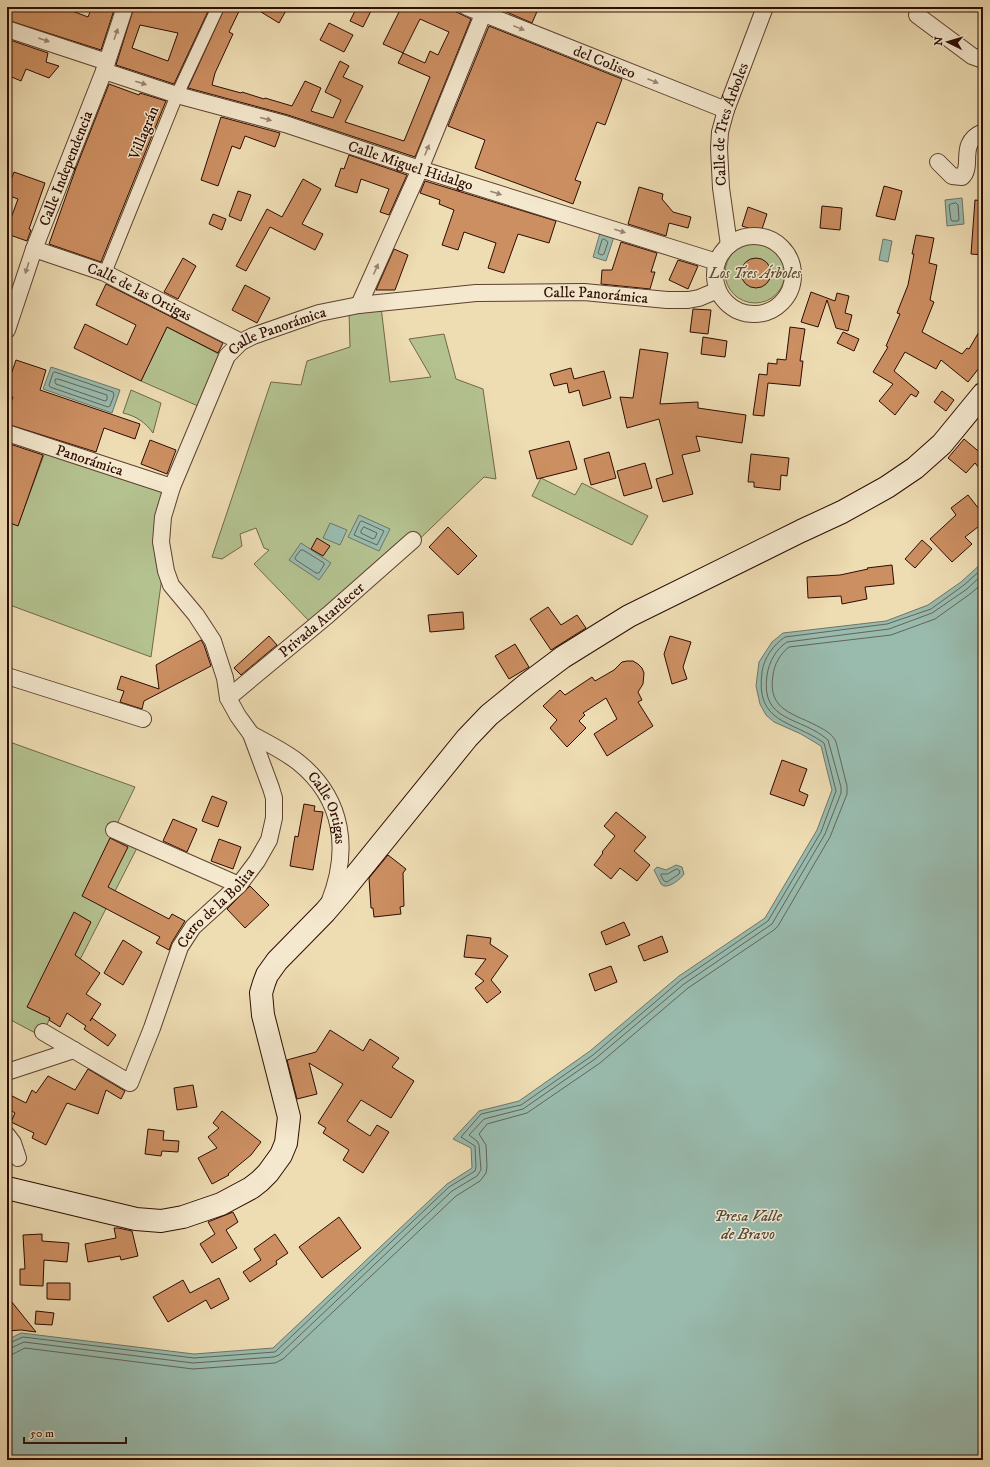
<svg xmlns="http://www.w3.org/2000/svg" width="990" height="1467" viewBox="0 0 990 1467" font-family="'IM FELL DW Pica',serif">
<style>
.green{fill:#b4c290;stroke:#706749}
.water{fill:#99bbae;stroke:#6e7569}
.lines{fill:none;stroke-linecap:round;stroke-linejoin:round}
.shore{stroke:#636458;stroke-width:1}
.building{fill:#cc8f62;stroke:#2d0c02;fill-rule:evenodd}
.pedestrian-casing{stroke:#5d402e;stroke-width:14}
.minor-casing{stroke:#5d402e;stroke-width:18}
.secondary-casing{stroke:#2d0c02;stroke-width:24}
.pedestrian{stroke:#f4e8ce;stroke-width:12}
.minor{stroke:#f4e8ce;stroke-width:16}
.secondary{stroke:#f4e8ce;stroke-width:22}
.oneway{fill:#9a8572}
.labels{text-anchor:middle;dominant-baseline:central;stroke-width:3;stroke-linejoin:round;paint-order:stroke}
.street-label{font-size:15px;fill:#2d0c02;stroke:#f4e8ce}
.park-label{font-size:15px;font-style:italic;fill:#5c4c34;stroke:#f4e8ce}
.water-label{font-size:16px;font-style:italic;fill:#53493e;stroke:#f4e8ce}
</style>
<rect width="100%" height="100%" fill="#eedcb3"/>
<filter id="stains"><feTurbulence type="fractalNoise" baseFrequency=".005" numOctaves="4"/><feColorMatrix values="0 0 0 0 .2 0 0 0 0 .09 0 0 0 0 .02 0 0 0 .5 -.17"/></filter>
<radialGradient id="worn" r=".72"><stop offset=".6" stop-color="#630" stop-opacity="0"/><stop offset="1" stop-color="#630" stop-opacity=".3"/></radialGradient>
<g class="green">
<circle cx="755" cy="273" r="30"/>
<path d="M381 307 390 382 431 377 409 339 444 334 456 379 483 389 496 479 484 477 405 553 312 624 254 564 269 550 264 548 256 528 240 534 242 546 222 559 212 557 271 382 301 385 307 361 350 347 349 311Z"/>
<path d="M167 327 219 354 198 406 141 381Z"/>
<path d="M131 390 161 403 153 433C145 422 136 416 123 413Z"/>
<path d="M45 452 163 490 162 577 151 657 7 604V522L18 525Z"/>
<path d="M541 478 575 495 582 483 648 516 632 545 532 496Z"/>
<path d="M7 741 135 787 114 830 137 848 41 1036 7 1018Z"/>
</g>
<g class="water">
<path d="M962 198 964 224 947 226 945 200Z"/>
<path d="M600 233 614 237 606 261 593 257Z"/>
<path d="M883 239 892 241 888 262 879 260Z"/>
<path d="M51 367 120 390 112 413 43 389Z"/>
<path d="M359 515 390 529 379 551 348 537Z"/>
<path d="M330 523 347 530 340 545 323 538Z"/>
<path d="M301 543 331 563 319 580 289 560Z"/>
<path d="M983 562V1460H7V1340L21 1333 194 1354 273 1348 447 1184 472 1168 471 1148 453 1139 479 1111 519 1101 590 1051 679 976 765 918 817 830 832 790 821 746 801 734 774 722 766 715 760 704 756 686 759 662 772 642 783 633 886 621 928 605 961 582Z"/>
<path d="M676 865 682 867 684 874C680 880 670 887 664 886L661 884 654 870 657 867 666 870Z"/>
</g>
<g class="lines">
<g class="shore">
<path d="M956 203 958 205 959 219 958 221H952L951 220 949 205 951 204Z"/>
<path d="M604 239 608 242 604 254 602 255 599 254 598 253 602 240Z"/>
<path d="M55 372 113 392 114 395 110 406 108 407 50 387 49 385 53 373Z"/>
<path d="M56 379H58L107 395V400L105 401 56 384 55 382Z"/>
<path d="M362 521 384 531 377 545 354 535 360 522Z"/>
<path d="M364 527 377 533 375 538 373 539 361 533V531Z"/>
<path d="M301 550H303L324 563V565L319 573H316L296 560 295 558Z"/>
<path d="M677 869 680 871 679 874 667 882 664 881 661 876V874H667Z"/>
<path d="M7 1344 23 1337 194 1358 275 1352 449 1187 475 1171 476 1167 475 1146 461 1137 481 1114 521 1105 593 1055 681 980 768 921 821 832 836 791 824 743C792 720 755 724 762 672 764 658 773 645 785 637L887 624 931 609 964 585 983 568"/>
<path d="M7 1349 11 1348 24 1342 193 1363 274 1357 279 1355 452 1191 477 1176 481 1170 479 1145 477 1141 469 1135 484 1119 523 1109 595 1059 684 984 772 924 825 834 841 793V787L828 740C801 716 760 723 767 675 769 662 776 649 787 642L889 629 932 613 967 589 983 574"/>
<path d="M7 1355 13 1354 25 1348 193 1369 275 1363 283 1359 456 1196 480 1181 486 1173 487 1167 486 1145 479 1134 487 1124 527 1113 600 1063 688 988 774 930 778 926 830 837 847 794V786L836 742C833 735 828 732 821 728 795 713 767 712 773 675 774 665 780 654 789 647L891 635 935 619 970 594 983 583"/>
</g>
</g>
<g class="building">
<path d="M7 7H68L67 9 88 17 92 7H115L101 50 7 20Z"/>
<path d="M134 7H210L174 84 116 65ZM140 25 178 33 168 61 132 48Z"/>
<path d="M225 7H241L229 32 233 34 215 73 212 85 241 93 242 92 264 99 265 98 292 106 305 81 321 88 311 111 333 118 341 100 325 92 340 61 349 66 343 77 363 86 345 122 404 141 430 77 398 63 403 53 383 44 400 10 394 7H446L471 19 415 157 288 115 188 88ZM420 19 449 32 438 55 430 51 425 63 403 53Z"/>
<path d="M253 7H288L279 23Z"/>
<path d="M357 7H373L363 27 350 21Z"/>
<path d="M495 7H539L532 23Z"/>
<path d="M329 23 353 35 344 52 320 40Z"/>
<path d="M489 26 622 79 605 125 597 122 575 180 581 182 573 204 475 168 485 140 448 126Z"/>
<path d="M7 39 48 53 46 62 59 66 49 78 26 69 21 81 7 75Z"/>
<path d="M109 84 139 95 140 93 166 101 101 262 49 244 76 168Z"/>
<path d="M221 117 280 133 275 147 245 136 240 149 232 146 218 186 201 180Z"/>
<path d="M349 155 407 175 389 215 380 212 389 189 361 179 357 193 335 186 341 168 344 169Z"/>
<path d="M14 172 45 183 29 229 31 230 27 241 7 234V229L18 199 7 195V190Z"/>
<path d="M303 179 321 189 302 224 323 234 315 250 270 227 246 271 236 266 267 209 282 217Z"/>
<path d="M425 181 556 221 549 243 518 234 504 273 488 268 496 243 464 232 458 250 442 245 454 210 439 204 440 200 420 193Z"/>
<path d="M884 186 902 191 895 220 876 216Z"/>
<path d="M639 187 663 194 662 199 673 212 691 217 688 228 669 223 666 236 628 224Z"/>
<path d="M238 191 251 195 241 221 229 216Z"/>
<path d="M975 200 983 201V255L971 254Z"/>
<path d="M822 206 842 208 840 230 820 228Z"/>
<path d="M748 207 767 214 761 232 742 226Z"/>
<path d="M213 214 226 219 222 230 209 224Z"/>
<path d="M916 235 934 238 929 263 937 265 930 300 934 302 922 332 962 354 967 348 969 349 983 325V363L968 382 941 360 936 369 905 352 894 371 919 392 916 397 911 394 895 415 879 401 893 384 873 372 888 347 886 346 900 314 897 313 908 285 914 254H912Z"/>
<path d="M621 242 657 253 651 272H655L650 289 601 284 602 270H612Z"/>
<path d="M394 249 408 255 395 290H376Z"/>
<circle cx="756" cy="273" r="15"/>
<path d="M183 258 196 266 178 299 164 292Z"/>
<path d="M678 260 698 266 688 289 669 280Z"/>
<path d="M106 284 223 343 218 353 167 327 141 381 74 348 85 324 127 345 136 325 96 305Z"/>
<path d="M245 285 270 298 257 323 232 310Z"/>
<path d="M811 292 835 301 837 293 849 296 845 313 852 315 848 331 836 328 827 300 818 327 801 322Z"/>
<path d="M693 309 711 310 708 334 690 332Z"/>
<path d="M790 327 805 329 800 361H803L800 386 768 383 764 416 753 415 759 374 767 375 768 363 777 364V359L786 360Z"/>
<path d="M843 332 859 339 854 351 837 343Z"/>
<path d="M703 337 727 341 725 357 701 354Z"/>
<path d="M640 349 668 353 660 404 698 402V408L746 415 742 443 696 436 700 451 682 455 693 494 663 502 656 479 673 474 659 419 627 428 620 397 633 398Z"/>
<path d="M16 360 46 370 40 390 140 424 135 439 104 428 96 452 7 424V413L13 397 7 395V386Z"/>
<path d="M571 368 574 379 604 371 611 398 583 406 579 390 569 393 567 383 554 386 550 374Z"/>
<path d="M942 391 954 400 946 411 934 402Z"/>
<path d="M964 439 983 455V473L975 463 966 473 948 458Z"/>
<path d="M150 440 176 450 167 474 141 464Z"/>
<path d="M569 441 577 469 537 479 529 451Z"/>
<path d="M7 443 43 455 18 526 7 522Z"/>
<path d="M609 452 616 478 591 485 584 459Z"/>
<path d="M751 454 789 458 787 476 781 475 780 490 754 487V482H748Z"/>
<path d="M645 463 652 488 624 496 617 471Z"/>
<path d="M968 495 983 514V523L965 537 972 544 952 562 930 539 956 515 951 508Z"/>
<path d="M448 527 477 556 458 575 429 547Z"/>
<path d="M317 538 330 546 323 556 311 549Z"/>
<path d="M922 540 932 549 915 568 905 559Z"/>
<path d="M892 565 894 584 865 587 867 599 842 604 841 596 808 598 807 577 840 575 868 569 867 568Z"/>
<path d="M548 607 561 625 577 615 586 628 551 650 530 619Z"/>
<path d="M463 612 464 629 430 632 428 615Z"/>
<path d="M269 636 277 645 241 675 234 668Z"/>
<path d="M670 636 691 642 683 667 687 679 672 684 664 654Z"/>
<path d="M201 640 204 645 211 666 144 701 142 709 120 702 124 691 117 689 121 676 159 689 156 665Z"/>
<path d="M515 644 529 667 509 679 495 656Z"/>
<path d="M627 661H633L638 664 642 668 644 673 643 684 638 692 642 700 638 702 653 726 607 756 594 734 617 719 606 698 583 713 585 715 579 721 586 728 567 747 550 728 557 720 543 706 560 690 565 695 592 677 595 681 614 670 622 662Z"/>
<path d="M782 760 807 769 799 791 808 795 804 806 770 794Z"/>
<path d="M212 796 227 802 218 827 202 821Z"/>
<path d="M304 804 315 806 314 811 323 812 313 870 290 866 295 836 298 837Z"/>
<path d="M616 812 646 837 634 851 650 865 637 881 620 868 611 879 594 865 603 853 602 852 615 836 604 826Z"/>
<path d="M173 819 197 829 187 852 163 841Z"/>
<path d="M110 838 128 847 108 887 169 919 172 914 185 921 172 942 169 950 156 943 160 937 82 896Z"/>
<path d="M219 839 241 847 233 869 211 861Z"/>
<path d="M388 855 406 869 403 873 404 906 400 907 401 914 374 917 373 908H371L369 878Z"/>
<path d="M250 886 269 905 245 928 227 909Z"/>
<path d="M74 912 91 922 75 955 100 973 86 994 101 1004 90 1021 92 1018 116 1035 108 1046 84 1029 86 1026 67 1013 60 1027 49 1020 50 1018 27 1007Z"/>
<path d="M624 922 630 935 606 945 601 932Z"/>
<path d="M467 935 491 938 490 944 508 956 491 980 501 992 487 1003 475 988 484 981 475 974 486 959 464 957Z"/>
<path d="M662 936 668 952 644 961 638 946Z"/>
<path d="M123 940 142 952 123 985 104 973Z"/>
<path d="M611 966 617 982 595 991 589 974Z"/>
<path d="M330 1030 363 1051 370 1039 399 1058 392 1067 414 1081 391 1118 361 1100 347 1121 370 1136 377 1125 389 1132 363 1173 343 1160 349 1150 323 1133 326 1128 318 1123 343 1084 309 1063 317 1094 297 1099 287 1060 316 1052Z"/>
<path d="M88 1069 125 1091 121 1099 106 1090 98 1114 67 1103 46 1145 32 1138 34 1133 11 1122 15 1113 7 1108V1105L12 1096 26 1103 32 1090 36 1093 48 1076 75 1090Z"/>
<path d="M193 1085 197 1107 177 1110 174 1088Z"/>
<path d="M222 1111 261 1142 251 1155 228 1174 229 1175 212 1184 198 1158 217 1148 208 1137 219 1128 213 1123Z"/>
<path d="M148 1129 164 1131 163 1140 179 1141 178 1152 162 1151 161 1156 145 1154Z"/>
<path d="M233 1212 238 1222 226 1230 237 1248 212 1263 200 1244 215 1234 208 1222Z"/>
<path d="M339 1217 361 1248 322 1278 299 1247Z"/>
<path d="M114 1228H118L132 1231 138 1256 121 1260 120 1256 88 1262 85 1244 116 1238Z"/>
<path d="M42 1234V1241L69 1243 67 1262 44 1260 43 1286 20 1285V1269H25L23 1235Z"/>
<path d="M275 1234 288 1253 276 1261 277 1264 250 1282 243 1272 261 1260 254 1249Z"/>
<path d="M219 1278 229 1299 211 1309 206 1300 168 1322 153 1297 183 1280 190 1293Z"/>
<path d="M47 1283H70V1300L47 1299Z"/>
<path d="M7 1296 36 1332 21 1330 7 1331Z"/>
<path d="M36 1311 54 1313 52 1325 35 1324Z"/>
</g>
<g class="lines">
<g class="pedestrian-casing">
<path id="pedestrian" d="M105 273 177 95 218 7"/>
</g>
<g class="minor-casing">
<g id="minor">
<path id="s1" d="M467 7 726 110"/>
<path d="M917 15 972 56 983 60"/>
<path d="M7 29 107 62"/>
<path id="s2" d="M104 71 177 95 285 124 420 169 717 262"/>
<path d="M938 162 952 176 962 177C974 166 957 143 983 132"/>
<circle cx="754" cy="275" r="39"/>
<path id="s3" d="M729 245 721 188 719 148 720 132 726 110 765 7"/>
<path id="s4" d="M34 249 105 273 241 342"/>
<path d="M359 305 420 169 486 7"/>
<path id="s5" d="M7 330 34 249 104 71 125 7"/>
<path id="s6" d="M7 433 172 487"/>
<path d="M7 676 143 719"/>
<path id="s7" d="M228 698 328 615 413 540"/>
<path id="s8" d="M251 734C267 743 284 751 298 762 344 799 350 851 329 903"/>
<path d="M114 830 239 885"/>
<path id="s9" d="M43 1032 130 1083 152 1028 180 947 193 927 239 885 257 861 269 840 274 818V798L271 788 251 734 238 716 228 698 225 678 213 641 196 615 171 585 166 571 161 542 163 517 172 487 227 356 241 342 253 336 319 313 359 305 476 293 584 292 667 300H688L699 298 718 290"/>
<path d="M7 1072 74 1050"/>
<path d="M7 1135 13 1143 18 1158"/>
</g>
</g>
<g class="secondary-casing">
<path id="secondary" d="M7 1188 136 1219 161 1221 183 1217 221 1204 251 1188 260 1181 268 1173 281 1155 286 1143 289 1117 263 1015 261 993 264 983 267 975 277 961 325 912 343 891 467 738 489 715 527 684 563 657 629 616 801 531 842 512 887 487 915 468 942 444 983 394"/>
</g>
<use href="#pedestrian" class="pedestrian"/>
<use href="#minor" class="minor"/>
<use href="#secondary" class="secondary"/>
</g>
<defs><path id="oneway-solid" d="M-6-.8H1V-3.2L6.5 0L1 3.2V.8H-6Z"/></defs>
<g class="oneway">
<use href="#oneway-solid" transform="translate(519 28) rotate(22)"/>
<use href="#oneway-solid" transform="translate(116 34) rotate(-71)"/>
<use href="#oneway-solid" transform="translate(44 40) rotate(19)"/>
<use href="#oneway-solid" transform="translate(653 81) rotate(22)"/>
<use href="#oneway-solid" transform="translate(141 83) rotate(18)"/>
<use href="#oneway-solid" transform="translate(266 119) rotate(15)"/>
<use href="#oneway-solid" transform="translate(427 150) rotate(-68)"/>
<use href="#oneway-solid" transform="translate(496 193) rotate(17)"/>
<use href="#oneway-solid" transform="translate(620 231) rotate(17)"/>
<use href="#oneway-solid" transform="translate(27 268) rotate(108)"/>
<use href="#oneway-solid" transform="translate(376 269) rotate(-66)"/>
</g>
<g class="labels">
<g class="street-label">
<text stroke="none"><textPath href="#s1" startOffset="148">del Coliseo</textPath></text>
<text stroke="none"><textPath href="#s3" startOffset="123">Calle de Tres Árboles</textPath></text>
<text transform="translate(144 133) rotate(-68)">Villagrán</text>
<text stroke="none"><textPath href="#s2" startOffset="321">Calle Miguel Hidalgo</textPath></text>
<text stroke="none"><textPath href="#s5" startOffset="172">Calle Independencia</textPath></text>
<text stroke="none"><textPath href="#s4" startOffset="114">Calle de las Ortigas</textPath></text>
<text stroke="none"><textPath href="#s9" startOffset="1293">Calle Panorámica</textPath></text>
<text stroke="none"><textPath href="#s9" startOffset="969">Calle Panorámica</textPath></text>
<text stroke="none"><textPath href="#s6" startOffset="87">Panorámica</textPath></text>
<text stroke="none"><textPath href="#s7" startOffset="122">Privada Atardecer</textPath></text>
<text stroke="none"><textPath href="#s8" startOffset="111">Calle Ortigas</textPath></text>
<text stroke="none"><textPath href="#s9" startOffset="299">Cerro de la Bolita</textPath></text>
</g>
<g class="park-label">
<text x="755" y="273">Los Tres Árboles</text>
</g>
<g class="water-label">
<text x="748" y="1216">Presa Valle<tspan x="748" dy="18">de Bravo</tspan></text>
</g>
</g>
<rect width="990" height="1467" fill="none" stroke="#eedcb3" stroke-width="24"/>
<rect x="8" y="8" width="974" height="1451" fill="none" stroke="#2d0c02" stroke-width="2"/>
<rect x="12" y="12" width="966" height="1443" fill="none" stroke="#2d0c02"/>
<g transform="translate(948 42) rotate(275)" stroke="#f4e8ce" stroke-width="3" paint-order="stroke">
<path d="M0-3L7 15L0 10L-7 15Z" fill="#2d0c02"/>
<text y="-6" font-size="11" font-weight="bold" text-anchor="middle" fill="#2d0c02">N</text>
</g>
<path d="M24 1437v6h102v-6" fill="none" stroke="#2d0c02" stroke-width="2"/>
<text x="30" y="1437" font-size="12" fill="#2d0c02" stroke="#f4e8ce" stroke-width="3" paint-order="stroke">50 m</text>
<rect width="100%" height="100%" filter="url(#stains)"/>
<rect width="100%" height="100%" fill="url(#worn)"/>
</svg>
